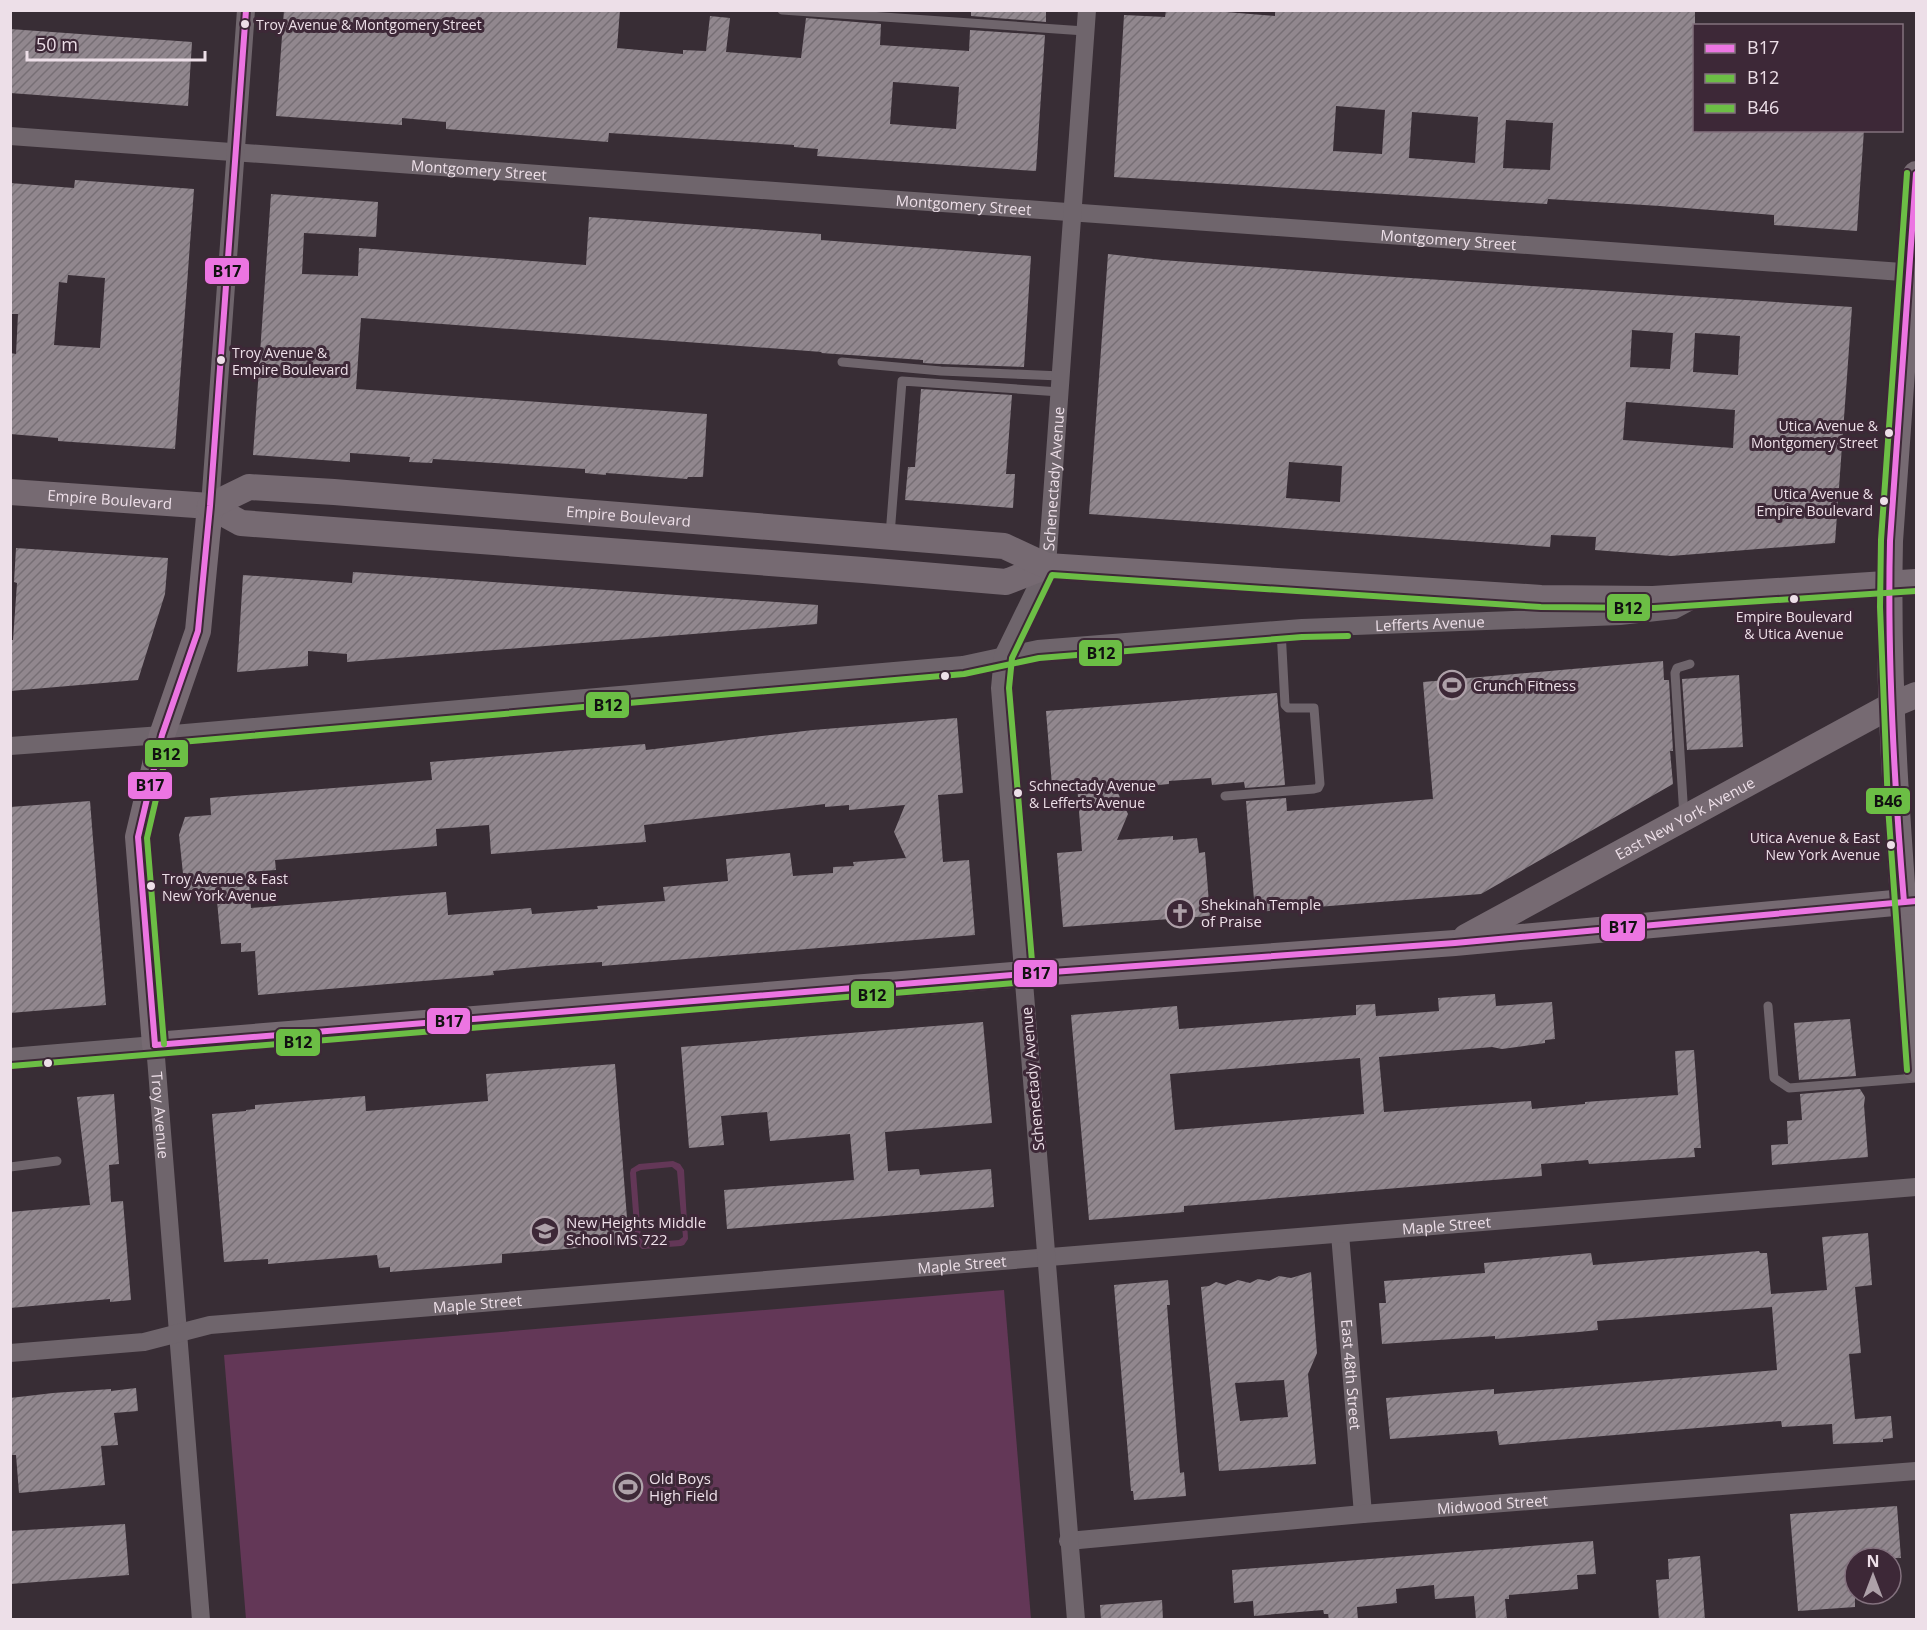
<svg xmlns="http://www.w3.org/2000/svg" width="1927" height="1630" viewBox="0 0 1927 1630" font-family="'Open Sans',sans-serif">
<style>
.grass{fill:#633757;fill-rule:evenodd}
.building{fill:url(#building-hatch);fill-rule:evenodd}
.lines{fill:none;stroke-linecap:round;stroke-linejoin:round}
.lane{stroke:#6f656c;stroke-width:9}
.street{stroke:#6f656c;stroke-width:18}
.secondary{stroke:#766a72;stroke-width:26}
.bus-1-casing{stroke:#3d2837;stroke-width:10}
.bus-2-casing{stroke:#3d2837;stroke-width:10}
.bus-3-casing{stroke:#3d2837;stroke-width:10}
.bus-1{stroke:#ec75e2;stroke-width:6}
.bus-2{stroke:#6cbe45;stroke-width:6}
.bus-3{stroke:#6cbe45;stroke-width:6}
.bus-dot{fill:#eddfe8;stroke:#3d2837;stroke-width:2}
.labels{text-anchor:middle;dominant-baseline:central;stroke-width:6;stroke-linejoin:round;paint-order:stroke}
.bus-label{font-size:14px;fill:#eddfe8;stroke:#3d2837;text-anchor:start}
.street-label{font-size:15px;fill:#eddfe8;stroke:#3d2837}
.poi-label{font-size:15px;fill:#eddfe8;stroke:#3d2837;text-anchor:start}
.line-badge{stroke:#3d2837;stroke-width:2}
.pale-badge-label{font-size:16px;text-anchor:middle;font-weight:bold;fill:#111}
</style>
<defs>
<pattern id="building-hatch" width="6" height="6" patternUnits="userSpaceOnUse" patternTransform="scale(1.5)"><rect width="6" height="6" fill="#91878e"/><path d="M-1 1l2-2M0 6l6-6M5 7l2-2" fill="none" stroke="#776f75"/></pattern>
</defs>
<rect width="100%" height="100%" fill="#382d35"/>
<g class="grass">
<path d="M673 1161 680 1164 684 1170 688 1239 684 1245 681 1246 642 1249 636 1243 635 1238 630 1173 631 1169 639 1164ZM672 1167 677 1171 683 1237 679 1240 644 1243 641 1238 636 1172 641 1170Z"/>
<path d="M1004 1290 1031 1619H246L224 1355Z"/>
</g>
<g class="building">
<path d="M284 10H620L617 48 683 54V50L706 51 710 16 730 18 726 52 801 58 806 18 881 24 880 45 969 51 970 30 1045 35 1036 171 817 156 818 149 794 147V145L609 133 608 142 446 129V122L402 118V125L276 116ZM893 82 959 87 956 129 890 124Z"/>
<path d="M971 10H1046V22L971 16Z"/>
<path d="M1166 10H1201L1275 16V10H1695V130H1864L1857 231 1774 225V215L1660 206 1548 199 1547 204 1114 177 1124 15 1165 17ZM1336 106 1385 110 1382 154 1333 151ZM1412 112 1478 117 1475 163 1409 158ZM1506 120 1553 123 1550 170 1503 168Z"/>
<path d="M10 29 192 42 188 106 10 93Z"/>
<path d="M75 180 194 189 175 449 58 441V438L10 434V353L16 354 18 314H10V183L74 188ZM68 275 105 278 100 348 54 345 59 282 67 283Z"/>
<path d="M271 194 378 202 376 237 304 233 302 274 358 276 359 248 586 265 589 217 821 234V240L1031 256 1024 367 941 364 923 363V360L821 353 822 352 361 318 356 389 707 414 703 477H688L687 479 606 473V475L585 473V469L433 459 432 463 409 462 410 457 350 453V462L253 455Z"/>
<path d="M1108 254 1162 260 1395 277 1852 307 1835 543 1671 556 1595 550 1596 537 1551 535 1550 547 1089 514ZM1632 330 1673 333 1670 369 1630 367ZM1695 333 1740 336 1738 375 1693 372ZM1626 402 1735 410 1733 448 1623 440ZM1289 462 1342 466 1340 502 1286 498Z"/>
<path d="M921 389 1012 395 1006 474H1015L1013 508 905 500 908 467H915Z"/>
<path d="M16 548 168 558 165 594 138 680 10 691V640H13L17 583 14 582Z"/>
<path d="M353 572 818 605 817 624 347 662V654L308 651V666L237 672 243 575 352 583Z"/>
<path d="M1663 661 1664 680H1669L1673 751H1670L1673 784 1481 894 1255 912 1246 801 1286 798 1287 811 1433 799 1423 682Z"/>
<path d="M1739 675 1743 747 1687 750 1682 679Z"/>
<path d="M1277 693 1285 785 1245 788 1244 782 1212 785 1211 778 1169 781V784L1116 789 1128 814 1117 840 1173 836V840L1197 838 1199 853 1205 852 1210 916 1063 927 1057 853 1082 851 1077 784 1052 786 1046 711Z"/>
<path d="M957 718 963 793 938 795 943 862 969 860 975 935 602 966V962L546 966 493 971 494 975 258 995 255 951 241 952V943L221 944 216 890 185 893 179 835 185 817 211 815 210 798 432 780 430 762 645 744 646 750 813 730ZM825 804V807L849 805V810L905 805 894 832 906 858 853 862 854 866 833 867V873L793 876 790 853 726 859 728 881 663 887 665 901 597 906 598 909 532 914 531 908 448 915 446 892 251 908 248 872 276 870 275 860 437 846 436 829 489 825 491 854 646 842 644 825Z"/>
<path d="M90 801 106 1005 10 1013V807Z"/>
<path d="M1495 994 1496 1006 1552 1002 1555 1039 1545 1040V1043L1502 1049 1492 1047 1379 1057 1384 1112 1531 1101 1532 1109 1585 1104V1102L1678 1095 1675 1051 1694 1050 1701 1148H1694L1695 1157 1589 1164 1588 1160 1541 1164 1542 1176 1184 1206V1212L1089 1220 1071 1015 1177 1006 1179 1029 1356 1015V1005L1375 1004 1376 1016 1439 1011 1438 998ZM1360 1058 1364 1114 1175 1130 1170 1074Z"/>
<path d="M1850 1019 1856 1076 1799 1080 1794 1023Z"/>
<path d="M983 1022 992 1123 885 1132 888 1171 919 1169 920 1175 991 1169 994 1207 727 1229 724 1190 854 1180 850 1134 770 1141 767 1112 742 1114 721 1116 724 1145 689 1148 681 1047Z"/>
<path d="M615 1064 629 1244 502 1254V1263L390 1272V1267L379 1268 377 1255 268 1264V1259L224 1262 212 1114 246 1111V1110L255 1109V1105L365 1096 366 1111 488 1101 486 1074Z"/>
<path d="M1860 1089 1865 1097 1864 1105 1868 1157 1772 1165 1771 1145 1788 1144 1787 1121 1802 1120 1800 1094Z"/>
<path d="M114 1094 119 1164 109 1165 111 1202 123 1201 131 1300 110 1302V1299L10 1308V1212L90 1205 77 1097Z"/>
<path d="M1868 1233 1872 1285 1855 1287 1861 1353 1849 1354 1855 1419 1891 1416 1893 1438 1883 1439V1442L1833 1444 1832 1424 1782 1427 1781 1421 1499 1445 1497 1431 1390 1439 1386 1398 1494 1389V1394L1777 1370 1772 1307 1597 1321 1598 1330 1579 1332 1495 1339V1336L1382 1344 1379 1303H1386L1384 1281 1485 1273 1484 1263 1591 1253 1593 1265 1759 1251 1760 1253H1767L1771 1294 1827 1290 1822 1237Z"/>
<path d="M1311 1272 1317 1353 1308 1374 1316 1464 1219 1471 1201 1287 1209 1286 1216 1282 1226 1285 1238 1280 1250 1283 1258 1279 1269 1281 1279 1276 1291 1278ZM1284 1380 1288 1417 1240 1421 1235 1383Z"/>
<path d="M1168 1280 1170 1305H1167L1176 1425 1180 1473 1184 1472 1186 1496 1134 1500 1133 1491H1131L1114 1285Z"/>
<path d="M136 1388 138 1411 114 1413 118 1445 101 1446 105 1485 19 1493 16 1455H10V1398L53 1393 111 1389V1391Z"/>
<path d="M1897 1506 1901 1558H1855V1607L1798 1611 1790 1514Z"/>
<path d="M125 1524 129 1575 10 1584V1531Z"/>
<path d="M1593 1541 1596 1574 1577 1575 1578 1589 1509 1595V1599H1505L1507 1620H1476L1474 1596 1435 1599 1434 1585 1396 1589 1397 1603 1357 1607 1358 1620H1329L1328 1614H1324L1323 1610 1254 1616 1253 1601 1234 1603 1232 1570Z"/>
<path d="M1700 1556 1705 1620H1659L1656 1580 1669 1579 1668 1559Z"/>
<path d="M1162 1600 1163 1620H1101L1100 1605Z"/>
</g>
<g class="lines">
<g class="lane">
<path d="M782 10 1085 31"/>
<path d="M842 362 941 371 1061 376"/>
<path d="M890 535 902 381 1060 392"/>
<path d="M1225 796 1314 789 1318 788 1320 784 1314 708H1288L1285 705 1281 630"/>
<path d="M1684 817 1675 673 1677 668 1690 664"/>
<path d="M1768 1006 1774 1078 1789 1088 1916 1078"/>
<path d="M10 1167 57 1161"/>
</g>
<g class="street">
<path id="s1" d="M10 136 1916 273"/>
<path d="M210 506 246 10"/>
<path id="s2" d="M10 746 162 735 963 665 1038 649 1302 628 1620 616 1674 610 1689 602"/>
<path id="s3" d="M10 1057 155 1045 201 1620"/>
<path id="s4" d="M1340 1234 1363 1514"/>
<path id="s5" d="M10 1353 144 1342 210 1325 1916 1187"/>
<path id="s6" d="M1068 1541 1363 1514 1916 1471"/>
<path id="s7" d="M1076 1620 1000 688 1003 656 1047 566 1087 10"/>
</g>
<g class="secondary">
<path d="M1916 174 1890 541C1886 718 1903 893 1916 1069"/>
<path id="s8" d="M10 492 210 506 241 523 863 570 994 581 1006 582 1047 566"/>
<path d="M210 506 198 631 162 735 138 837 155 1045 1024 974 1455 943 1916 901"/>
<path id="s9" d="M210 506 249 487 334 492 1004 546 1047 566 1541 598 1653 599 1916 582"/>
<path id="s10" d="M1466 937 1892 705 1916 695"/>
</g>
<g class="bus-1-casing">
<g id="bus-1">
<path d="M1904 902C1894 782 1887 661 1890 541L1916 174"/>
<path d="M155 1045 1024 974 1455 943 1916 901"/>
<path d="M155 1045 138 837 162 735 198 631 210 506 246 10"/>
</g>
</g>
<g class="bus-2-casing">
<g id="bus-2">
<path d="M164 1044 147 838 169 743 964 674 1039 658 1302 637 1348 636"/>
<path d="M11 1066 1028 982 1032 978 1033 973 1009 688 1012 658 1052 575 1541 607 1654 608 1916 591"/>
</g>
</g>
<g class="bus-3-casing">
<path id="bus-3" d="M1907 173 1881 540 1880 607 1888 806 1907 1070"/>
</g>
<use href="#bus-1" class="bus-1"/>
<use href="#bus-2" class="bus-2"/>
<use href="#bus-3" class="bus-3"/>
</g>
<defs>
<g id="stadium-ring" transform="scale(1.5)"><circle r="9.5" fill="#3d2837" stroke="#aea1a9" stroke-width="1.5"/><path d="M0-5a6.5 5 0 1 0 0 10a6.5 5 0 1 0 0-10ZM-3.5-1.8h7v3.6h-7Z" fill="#aea1a9"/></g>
<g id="church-ring" transform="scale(1.5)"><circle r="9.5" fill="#3d2837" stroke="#aea1a9" stroke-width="1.5"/><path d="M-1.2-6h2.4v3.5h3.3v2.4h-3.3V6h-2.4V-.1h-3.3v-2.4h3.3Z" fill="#aea1a9"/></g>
<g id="school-ring" transform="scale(1.5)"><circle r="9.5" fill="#3d2837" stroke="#aea1a9" stroke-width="1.5"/><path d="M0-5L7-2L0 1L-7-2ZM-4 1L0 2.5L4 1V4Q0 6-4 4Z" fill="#aea1a9"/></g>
</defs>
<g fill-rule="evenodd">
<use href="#stadium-ring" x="1452" y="685"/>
<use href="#church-ring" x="1180" y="913"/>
<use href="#school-ring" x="545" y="1231"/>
<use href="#stadium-ring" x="628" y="1487"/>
</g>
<g class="bus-dot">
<circle cx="245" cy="24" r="5"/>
<circle cx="221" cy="360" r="5"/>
<circle cx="1889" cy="433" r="5"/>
<circle cx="1884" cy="501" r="5"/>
<circle cx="1794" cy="599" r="5"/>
<circle cx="945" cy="676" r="5"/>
<circle cx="1018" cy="793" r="5"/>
<circle cx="1891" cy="845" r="5"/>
<circle cx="151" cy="886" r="5"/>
<circle cx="48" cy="1063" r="5"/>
</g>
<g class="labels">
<g class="bus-label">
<text x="256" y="24">Troy Avenue &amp; Montgomery Street</text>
<text x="232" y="352">Troy Avenue &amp;<tspan x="232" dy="17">Empire Boulevard</tspan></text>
<text x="1878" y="425" text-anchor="end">Utica Avenue &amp;<tspan x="1878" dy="17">Montgomery Street</tspan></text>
<text x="1873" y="493" text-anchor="end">Utica Avenue &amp;<tspan x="1873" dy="17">Empire Boulevard</tspan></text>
<text x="1794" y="616" text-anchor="middle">Empire Boulevard<tspan x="1794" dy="17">&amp; Utica Avenue</tspan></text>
<text x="1029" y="785">Schnectady Avenue<tspan x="1029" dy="17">&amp; Lefferts Avenue</tspan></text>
<text x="1880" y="837" text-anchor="end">Utica Avenue &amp; East<tspan x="1880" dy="17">New York Avenue</tspan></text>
<text x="162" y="878">Troy Avenue &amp; East<tspan x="162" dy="17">New York Avenue</tspan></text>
</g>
<g class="street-label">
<text stroke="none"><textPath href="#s1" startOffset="470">Montgomery Street</textPath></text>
<text stroke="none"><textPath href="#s1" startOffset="956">Montgomery Street</textPath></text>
<text stroke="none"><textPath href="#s1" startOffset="1442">Montgomery Street</textPath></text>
<text stroke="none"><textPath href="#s7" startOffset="1155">Schenectady Avenue</textPath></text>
<text stroke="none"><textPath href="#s8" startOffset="100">Empire Boulevard</textPath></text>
<text stroke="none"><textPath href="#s9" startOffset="424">Empire Boulevard</textPath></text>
<text stroke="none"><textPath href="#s2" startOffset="1426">Lefferts Avenue</textPath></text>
<text stroke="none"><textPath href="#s10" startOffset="249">East New York Avenue</textPath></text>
<text transform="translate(1032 1079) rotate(-95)">Schenectady Avenue</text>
<text stroke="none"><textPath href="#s3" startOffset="216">Troy Avenue</textPath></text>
<text stroke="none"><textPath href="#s5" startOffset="1443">Maple Street</textPath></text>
<text stroke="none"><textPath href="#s5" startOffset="957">Maple Street</textPath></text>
<text stroke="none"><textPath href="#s5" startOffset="471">Maple Street</textPath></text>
<text stroke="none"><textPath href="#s4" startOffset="141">East 48th Street</textPath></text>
<text stroke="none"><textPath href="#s6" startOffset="426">Midwood Street</textPath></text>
</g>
<g class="poi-label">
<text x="1473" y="685">Crunch Fitness</text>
<text x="1201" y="904">Shekinah Temple<tspan x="1201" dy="17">of Praise</tspan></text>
<text x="566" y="1222">New Heights Middle<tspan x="566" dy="17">School MS 722</tspan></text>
<text x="649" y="1478">Old Boys<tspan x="649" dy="17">High Field</tspan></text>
</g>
</g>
<g class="line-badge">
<rect x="204" y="257" width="46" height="28" rx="6" fill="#ec75e2"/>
<rect x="1606" y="593" width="45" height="29" rx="6" fill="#6cbe45"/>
<rect x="1078" y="639" width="45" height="28" rx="6" fill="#6cbe45"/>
<rect x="585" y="691" width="45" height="28" rx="6" fill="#6cbe45"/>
<rect x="144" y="739" width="45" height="29" rx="6" fill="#6cbe45"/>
<rect x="127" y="771" width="46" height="29" rx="6" fill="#ec75e2"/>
<rect x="1865" y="787" width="46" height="28" rx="6" fill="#6cbe45"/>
<rect x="1600" y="913" width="46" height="29" rx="6" fill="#ec75e2"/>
<rect x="1013" y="959" width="45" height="29" rx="6" fill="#ec75e2"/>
<rect x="850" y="980" width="45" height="29" rx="6" fill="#6cbe45"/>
<rect x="426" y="1007" width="45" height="28" rx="6" fill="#ec75e2"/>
<rect x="275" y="1028" width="46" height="29" rx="6" fill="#6cbe45"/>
</g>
<g class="pale-badge-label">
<text x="227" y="277">B17</text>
<text x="1628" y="614">B12</text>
<text x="1101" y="659">B12</text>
<text x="608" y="711">B12</text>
<text x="166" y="760">B12</text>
<text x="150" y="791">B17</text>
<text x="1888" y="807">B46</text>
<text x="1623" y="933">B17</text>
<text x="1036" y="979">B17</text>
<text x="872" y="1001">B12</text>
<text x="449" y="1027">B17</text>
<text x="298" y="1048">B12</text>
</g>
<rect width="1927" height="1630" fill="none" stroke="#eddfe8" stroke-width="24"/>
<rect x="1693" y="24" width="210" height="108" fill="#3d2837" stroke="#83717e" stroke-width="1.5"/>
<rect x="1705" y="44" width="30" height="9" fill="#ec75e2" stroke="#83717e" stroke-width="1.5"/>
<text x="1747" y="54" font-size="18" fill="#eddfe8">B17</text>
<rect x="1705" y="74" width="30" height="9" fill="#6cbe45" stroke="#83717e" stroke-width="1.5"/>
<text x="1747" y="84" font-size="18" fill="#eddfe8">B12</text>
<rect x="1705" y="104" width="30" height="9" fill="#6cbe45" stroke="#83717e" stroke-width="1.5"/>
<text x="1747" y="114" font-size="18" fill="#eddfe8">B46</text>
<g transform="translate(1873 1576)"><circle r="28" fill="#3d2837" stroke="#83717e" stroke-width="1.5"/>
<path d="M0-4.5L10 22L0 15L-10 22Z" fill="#aea1a9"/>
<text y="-9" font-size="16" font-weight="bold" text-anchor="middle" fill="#eddfe8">N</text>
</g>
<path d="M27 51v9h178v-9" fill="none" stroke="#eddfe8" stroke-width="3"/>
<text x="36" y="51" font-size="18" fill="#eddfe8" stroke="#3d2837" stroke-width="4.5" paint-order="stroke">50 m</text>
</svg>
